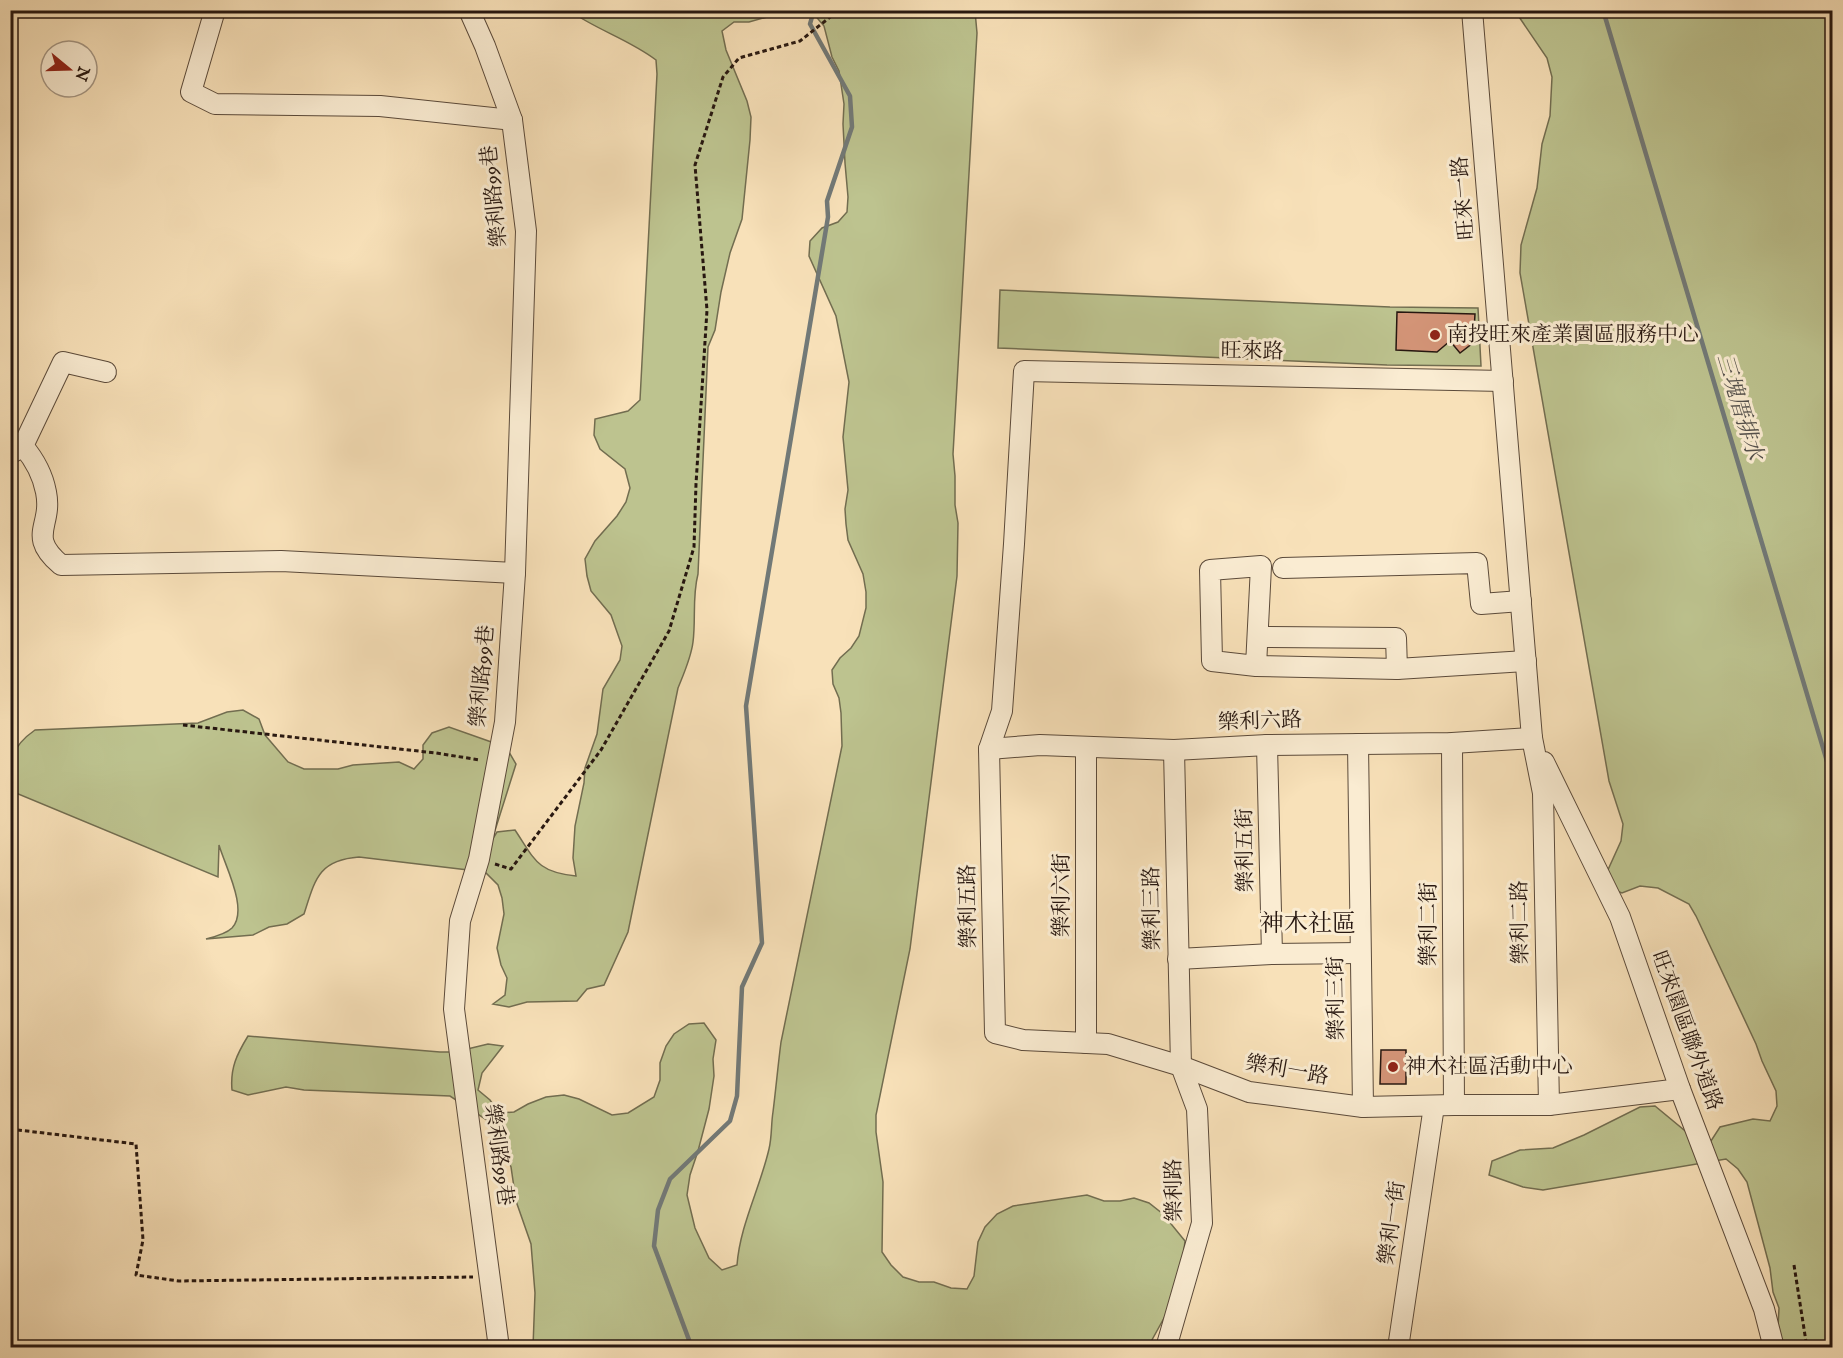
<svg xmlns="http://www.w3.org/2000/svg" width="1843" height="1358" viewBox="0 0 1843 1358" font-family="'IM FELL English','Noto Serif TC',serif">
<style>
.green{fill:#bdc38f;stroke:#726d50;stroke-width:1.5}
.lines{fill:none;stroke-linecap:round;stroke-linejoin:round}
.stream{stroke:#727977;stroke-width:4.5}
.building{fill:#d39477;stroke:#271710;stroke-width:1.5}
.minor-casing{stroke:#5b4a3a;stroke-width:22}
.path{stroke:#271710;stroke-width:3;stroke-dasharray:4.5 3;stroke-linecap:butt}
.minor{stroke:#faecd2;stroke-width:20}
.poi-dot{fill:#8f2418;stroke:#faecd2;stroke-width:2}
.labels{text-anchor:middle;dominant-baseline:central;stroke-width:6;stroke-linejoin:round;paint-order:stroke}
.street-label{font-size:21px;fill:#271710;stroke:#faecd2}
.poi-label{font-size:21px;fill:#271710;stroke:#faecd2;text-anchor:start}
.water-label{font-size:22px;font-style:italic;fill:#53504c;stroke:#faecd2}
.quarter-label{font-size:24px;fill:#271710;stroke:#faecd2}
</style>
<rect width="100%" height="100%" fill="#f8e1b9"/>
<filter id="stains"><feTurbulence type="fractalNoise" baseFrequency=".00333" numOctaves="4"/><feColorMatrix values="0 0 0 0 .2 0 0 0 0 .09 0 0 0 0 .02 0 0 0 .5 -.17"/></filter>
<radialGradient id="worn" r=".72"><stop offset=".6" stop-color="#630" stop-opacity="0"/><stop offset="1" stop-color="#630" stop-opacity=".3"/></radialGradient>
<g class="green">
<path d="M570 11H975L977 33 953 454 955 476V505L958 523 957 576 910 949 876 1115V1132L883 1182 882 1252 891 1265 903 1277 919 1282H934L951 1288 967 1289 974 1276 978 1242 985 1227 997 1214 1013 1206 1087 1195 1104 1201H1120L1134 1198 1149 1203 1163 1214 1185 1241 1183 1259 1169 1309 1148 1347H533L535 1293 531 1244 516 1201 511 1167 493 1124 450 1096 304 1090 286 1087 248 1095 232 1090C230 1068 237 1054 248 1036L440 1052H455L488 1044 503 1046 482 1073 478 1090 490 1100 499 1113 514 1112 528 1104 546 1097 564 1095 579 1099 612 1115 628 1113 654 1097 660 1080V1063L666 1046 674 1034 689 1024 704 1023 716 1040 713 1059 714 1076 709 1109 698 1151 690 1175 687 1195 695 1228 709 1258 722 1270 737 1265C740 1225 760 1188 769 1149 772 1137 771 1124 773 1112 776 1088 778 1065 781 1042L842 746 841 713 839 698 833 684 832 670 840 658 851 648 859 636 866 608V592L863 574 848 540 846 524 845 509 848 490 843 437 849 382 836 316 809 256 810 241 822 228 838 222 847 212 848 197 845 163 843 124 844 104 839 71 832 57 824 26 813 13 774 15 749 22H734L722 31 726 50 747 101 751 117 750 140 742 219 730 253 721 292 715 330 708 347 698 574C692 597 696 619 693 642 691 658 684 673 678 688L628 932 604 985 587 989 577 1001 527 1002 509 1007 493 1004 505 995 507 978 501 965 497 948 504 914 502 898 498 885 485 872 359 857C318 860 315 880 304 914L287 924 269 927 253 935 206 939C214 937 226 934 232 928 249 910 225 866 219 845L218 877 11 791C10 762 9 748 35 730L198 723 227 712 243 710 259 719 265 735 288 762 304 769H338L353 765 399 762 414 769 423 759V745L432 733 449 727 497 744 509 752 516 764 492 840 497 832 515 830C535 860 537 872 576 876L573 858 575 826 584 783 585 768 597 734 603 689 620 660 622 646 611 615 591 591 587 576 585 559 595 541 617 516 626 502 630 488 625 469 600 449 594 435 595 419 628 411 640 400 657 74 656 60C630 40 597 30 570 11Z"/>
<path d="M1515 11H1832V1347H1777L1779 1308 1773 1292 1770 1268 1747 1182 1738 1169 1726 1159 1543 1190 1523 1187 1489 1175 1492 1161 1520 1150 1553 1148 1584 1135 1640 1107 1655 1106 1695 1139 1711 1141 1720 1127 1753 1119 1770 1121 1777 1106 1776 1091 1762 1061 1756 1044 1696 916 1689 904 1658 888 1640 886 1622 893 1607 887V872L1621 841 1623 824 1609 781 1520 273 1521 245 1537 188 1542 144 1550 116 1552 77 1547 58Z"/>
<path d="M1000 290 1390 307 1478 308 1481 366 1387 365 998 348Z"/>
</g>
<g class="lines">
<g class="stream">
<path d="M1603 10 1832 778"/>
<path d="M692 1348 654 1246 658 1210 670 1179 730 1121 737 1096 742 987 762 943 746 706 828 217 827 201 852 127 850 96 810 24 814 10"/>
</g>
</g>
<g class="building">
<path d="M1397 312 1475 314 1474 331 1471 330 1478 339 1460 353 1450 341 1437 352 1396 350Z"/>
<path d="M1381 1050H1406V1084H1380Z"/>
</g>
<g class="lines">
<g class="minor-casing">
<g id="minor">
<path d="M215 10 191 92 215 104 380 106 512 120"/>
<path d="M469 10 485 46 512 120 526 231 515 573 505 722 479 859 460 921 454 1009 499 1348"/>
<path d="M1472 10 1532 738 1543 793 1549 1105"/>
<path d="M1503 381 1024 371 1014 544 1002 711 989 749 995 1033 1023 1040 1108 1044 1181 1066 1249 1092 1363 1107 1454 1105H1549L1680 1089"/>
<path d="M23 446 63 362 106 372"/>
<path d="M10 454 23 446C34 459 43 476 46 492 53 527 26 535 61 565L281 561 515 573"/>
<path d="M1283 568 1477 563 1481 604 1521 601"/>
<path d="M1258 637 1396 638 1397 669"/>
<path d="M1256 666 1212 661 1210 570 1261 566 1256 666 1397 669 1526 661"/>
<path d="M1452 743 1454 1105"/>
<path d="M1358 744 1363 1107"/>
<path d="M1267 745 1272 954"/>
<path d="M1086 747V1043"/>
<path d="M989 749 1040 745 1174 750 1267 745 1452 743 1532 738"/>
<path d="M1544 762 1620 917 1680 1089 1764 1309 1774 1348"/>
<path d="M1178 959 1272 954 1360 953"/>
<path d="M1166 1348 1202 1223 1197 1109 1181 1066 1174 750"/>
<path d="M1398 1348 1434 1106"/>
</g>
</g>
<g class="path">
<path d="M183 725 436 753 480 760"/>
<path d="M495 864 511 869 601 750 669 631 694 547 696 484 707 310 695 165 723 77 739 58 800 41 834 14V10"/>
<path d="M10 1129 136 1144 143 1240 136 1275 179 1281 473 1277"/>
<path d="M1794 1265 1807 1348"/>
</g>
<use href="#minor" class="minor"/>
</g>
<g class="poi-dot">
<circle cx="1435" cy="335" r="6"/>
<circle cx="1393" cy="1067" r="6"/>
</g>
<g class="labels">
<g class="street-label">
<text transform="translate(495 196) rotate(-96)">樂利路99巷</text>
<text transform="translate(1464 198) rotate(-95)">旺來一路</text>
<text transform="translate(1252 352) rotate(1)">旺來路</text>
<text transform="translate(483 676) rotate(-85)">樂利路99巷</text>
<text transform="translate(1260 722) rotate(-2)">樂利六路</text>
<text transform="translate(1246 850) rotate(-91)">樂利五街</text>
<text transform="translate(1062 895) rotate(-90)">樂利六街</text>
<text transform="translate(969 906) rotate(-91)">樂利五路</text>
<text transform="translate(1153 908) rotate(-91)">樂利三路</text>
<text transform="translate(1521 922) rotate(-91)">樂利二路</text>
<text transform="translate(1429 924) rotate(-90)">樂利二街</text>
<text transform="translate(1337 998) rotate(-91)">樂利三街</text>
<text transform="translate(1686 1031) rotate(70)">旺來園區聯外道路</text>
<text transform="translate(1287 1071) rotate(10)">樂利一路</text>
<text transform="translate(498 1155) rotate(82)">樂利路99巷</text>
<text transform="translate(1175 1190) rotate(-91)">樂利路</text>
<text transform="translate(1393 1223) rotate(-82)">樂利一街</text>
</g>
<g class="poi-label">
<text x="1447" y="335">南投旺來產業園區服務中心</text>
<text x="1405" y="1067">神木社區活動中心</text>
</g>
<g class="water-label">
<text transform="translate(1739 407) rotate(73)">三塊厝排水</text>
</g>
<g class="quarter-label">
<text x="1308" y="924">神木社區</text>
</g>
</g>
<rect width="1843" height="1358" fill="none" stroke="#f8e1b9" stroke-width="36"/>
<rect x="12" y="12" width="1819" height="1334" fill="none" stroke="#271710" stroke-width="3"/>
<rect x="18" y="18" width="1807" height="1322" fill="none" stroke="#271710" stroke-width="1.5"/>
<g transform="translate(69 69) rotate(109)"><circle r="28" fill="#faecd2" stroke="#a69784" stroke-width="1.5"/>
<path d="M0-4.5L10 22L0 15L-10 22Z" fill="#8f2418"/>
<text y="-9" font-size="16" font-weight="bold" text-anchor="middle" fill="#271710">N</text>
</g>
<rect width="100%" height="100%" filter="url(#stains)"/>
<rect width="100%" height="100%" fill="url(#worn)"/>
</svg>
